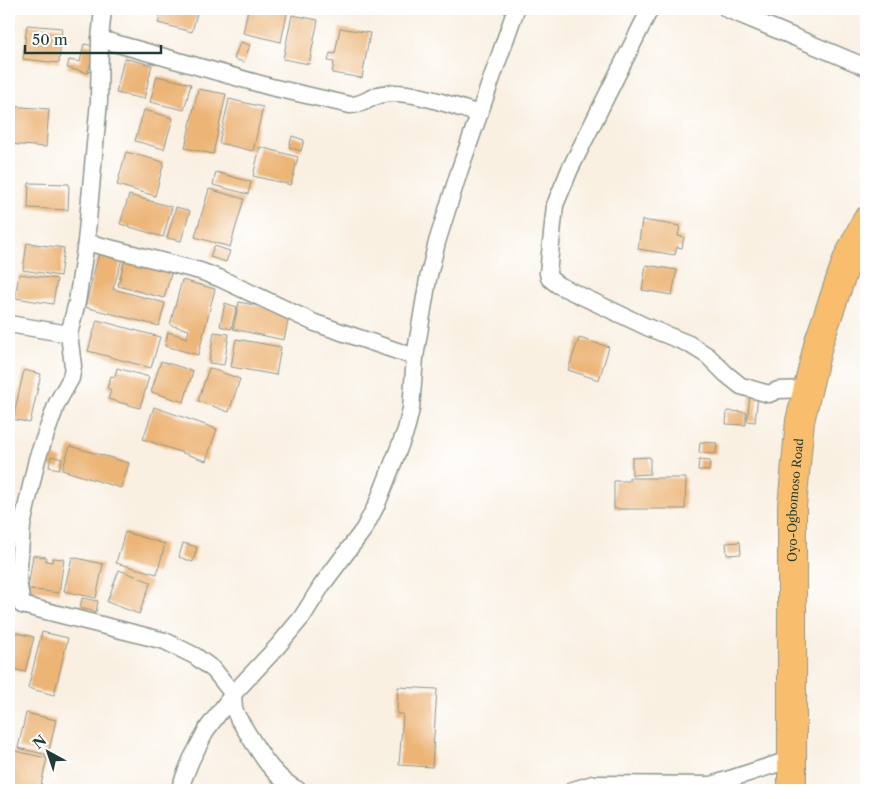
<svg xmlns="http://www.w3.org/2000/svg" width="875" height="799" viewBox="0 0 875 799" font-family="'Libre Caslon Text',serif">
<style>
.building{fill:#ecb474}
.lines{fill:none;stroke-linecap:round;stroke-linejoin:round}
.street-casing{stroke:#8c968b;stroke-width:19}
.highway-casing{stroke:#8c968b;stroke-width:30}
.street{stroke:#fff;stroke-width:16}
.highway{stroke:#f9be6d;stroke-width:28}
.labels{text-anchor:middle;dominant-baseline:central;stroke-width:4;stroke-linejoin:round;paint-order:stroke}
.street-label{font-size:12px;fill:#1f3d34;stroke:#fff}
</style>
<rect width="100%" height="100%" fill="#fff"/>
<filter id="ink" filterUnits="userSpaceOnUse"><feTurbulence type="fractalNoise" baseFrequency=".02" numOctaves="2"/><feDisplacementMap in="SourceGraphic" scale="10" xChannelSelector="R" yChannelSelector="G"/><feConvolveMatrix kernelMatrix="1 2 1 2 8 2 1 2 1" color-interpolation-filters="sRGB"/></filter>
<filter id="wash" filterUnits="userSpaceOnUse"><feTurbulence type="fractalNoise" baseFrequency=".0096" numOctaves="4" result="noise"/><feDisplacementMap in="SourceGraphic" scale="20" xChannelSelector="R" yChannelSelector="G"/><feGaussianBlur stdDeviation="1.12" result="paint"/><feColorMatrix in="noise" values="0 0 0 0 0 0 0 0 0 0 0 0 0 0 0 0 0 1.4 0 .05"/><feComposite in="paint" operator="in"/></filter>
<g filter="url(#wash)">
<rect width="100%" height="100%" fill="#f9f0e2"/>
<g id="blocks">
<g class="building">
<path d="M162 9H198L192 32 158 23Z"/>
<path d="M248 9H269V10L280 12 281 9H288L281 42 243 33Z"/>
<path d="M292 15 318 20 309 64 283 59Z"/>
<path d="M9 22H14L11 59H9Z"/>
<path d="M27 25 62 28 59 63 23 59Z"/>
<path d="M340 28 370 33 362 78 332 73 334 62 328 61 330 53 335 54Z"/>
<path d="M240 42 250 45 244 62 234 59Z"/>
<path d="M84 44 94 46 88 73 67 68 69 60 80 62Z"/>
<path d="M124 58 152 65 144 99 116 93Z"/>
<path d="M157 76 191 84 184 110 150 102Z"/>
<path d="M198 89 226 94 213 154 185 148Z"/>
<path d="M229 99 263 107 253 151 219 143Z"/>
<path d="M9 106 49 109 46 147 9 144Z"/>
<path d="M144 110 173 118 164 149 135 141Z"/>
<path d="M292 136 304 140 301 151 289 147Z"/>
<path d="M260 147 298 157 291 185 253 176Z"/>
<path d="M126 152 164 162 155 196 117 185Z"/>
<path d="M216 172 251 182 248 194 213 185Z"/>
<path d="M29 183 69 184 68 210 28 208Z"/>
<path d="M209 189 244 199 230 247 195 237Z"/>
<path d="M129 195 172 207 163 237 120 224Z"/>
<path d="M176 207 190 211 181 241 167 238Z"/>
<path d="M642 220 680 226 678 236 684 237 682 248 677 247 675 255 638 249Z"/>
<path d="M27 243 64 248 60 276 23 270Z"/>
<path d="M214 246 230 251 226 262 210 257Z"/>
<path d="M99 253 122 259 113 289 165 303 159 326 85 307Z"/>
<path d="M125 259 172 271 164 298 118 286Z"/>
<path d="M646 265 677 270 672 295 642 290Z"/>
<path d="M19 274 57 279 53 304 15 298Z"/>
<path d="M182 280 215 289 198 355 165 346 168 332 187 338 189 330 170 325Z"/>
<path d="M239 302 290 312 284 340 233 329Z"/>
<path d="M225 303 237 307 231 329 220 326Z"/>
<path d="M97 320 160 337 151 368 88 351Z"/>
<path d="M214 332 229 334 224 365 209 363Z"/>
<path d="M579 338 609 347 599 380 568 370Z"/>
<path d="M236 339 281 347 276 375 231 367Z"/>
<path d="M161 361 193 371 184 402 151 392Z"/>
<path d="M117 368 149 377 140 408 108 399 111 390 107 388 111 376 115 377Z"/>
<path d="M209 368 240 379 229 412 198 401Z"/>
<path d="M24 370 41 374 30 423 13 419Z"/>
<path d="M750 395 758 396 755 422 747 421Z"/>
<path d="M154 407 217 429 206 461 143 439Z"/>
<path d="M727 411 746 412V425L726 424Z"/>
<path d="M700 442 717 443 716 454 699 453Z"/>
<path d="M70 446 129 463 121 488 62 470Z"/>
<path d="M51 456 62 459 59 469 49 467Z"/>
<path d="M650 457V474L632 475V458Z"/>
<path d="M699 460 710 461 709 471 698 470Z"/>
<path d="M629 478H686L685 509H614V481H629Z"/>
<path d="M125 532 165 544 157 574 116 563Z"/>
<path d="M740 542 741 554 727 555 726 543Z"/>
<path d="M183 543 197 547 193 562 179 557Z"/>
<path d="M33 555 46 557V561L52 562 53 558 64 559 59 593 28 589Z"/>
<path d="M72 557 103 564 96 598 64 591Z"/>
<path d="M119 570 151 582 139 614 107 602Z"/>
<path d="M82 598 98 601 96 612 80 608Z"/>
<path d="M9 631 34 637 25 672 9 668Z"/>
<path d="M42 632 68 638 54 695 28 688Z"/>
<path d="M398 687 437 689 432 767 399 765 403 714H397Z"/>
<path d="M26 713 56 720 48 755 18 748Z"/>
<path d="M10 750 47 758 40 790H9Z"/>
</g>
</g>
</g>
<g filter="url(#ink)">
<use href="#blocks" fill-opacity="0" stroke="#8c968b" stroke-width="1"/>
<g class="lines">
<g class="street-casing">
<g id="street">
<path d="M103 9 100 39 99 101 86 242 77 302 69 334 73 366 71 378 57 403 37 459 22 526 18 580 22 605 165 641 195 656 214 670 233 694 234 709 238 718C255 744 270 776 298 790"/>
<path d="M650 9 570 169 555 205 548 273 549 278 558 285 647 327 689 344 708 356 726 374 741 386 769 394 778 390 808 389"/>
<path d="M727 9 866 67"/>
<path d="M100 39 271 87 350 105C365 105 370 96 383 94 410 89 453 106 479 114"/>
<path d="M86 242 200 271 219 278 315 323 415 357"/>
<path d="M9 324 69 334"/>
<path d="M179 790 191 760 207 729 233 694 277 647 302 617 322 585 364 529 377 504 406 430 411 409 415 357 428 279 437 242 460 169 516 9"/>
<path d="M573 790 593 784 711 785 792 759"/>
</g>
</g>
<g class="highway-casing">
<g id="highway">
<path id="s1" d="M792 790V506L800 421 819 341 847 260 866 221"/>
</g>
</g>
<use href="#street" class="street"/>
<use href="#highway" class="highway"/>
</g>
</g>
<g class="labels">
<g class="street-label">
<text stroke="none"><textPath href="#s1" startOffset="290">Oyo-Ogbomoso Road</textPath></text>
</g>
</g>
<rect width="875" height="799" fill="none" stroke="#fff" stroke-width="30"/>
<g transform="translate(48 752) rotate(320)" stroke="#ffffff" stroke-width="4" paint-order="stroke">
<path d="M0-4L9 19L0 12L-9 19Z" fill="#1f3d34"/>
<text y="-8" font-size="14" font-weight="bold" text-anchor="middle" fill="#1f3d34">N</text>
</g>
<path d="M25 45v8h136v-8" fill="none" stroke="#1f3d34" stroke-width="2.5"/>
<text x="32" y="45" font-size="15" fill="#1f3d34" stroke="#ffffff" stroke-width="4" paint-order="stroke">50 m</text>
</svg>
